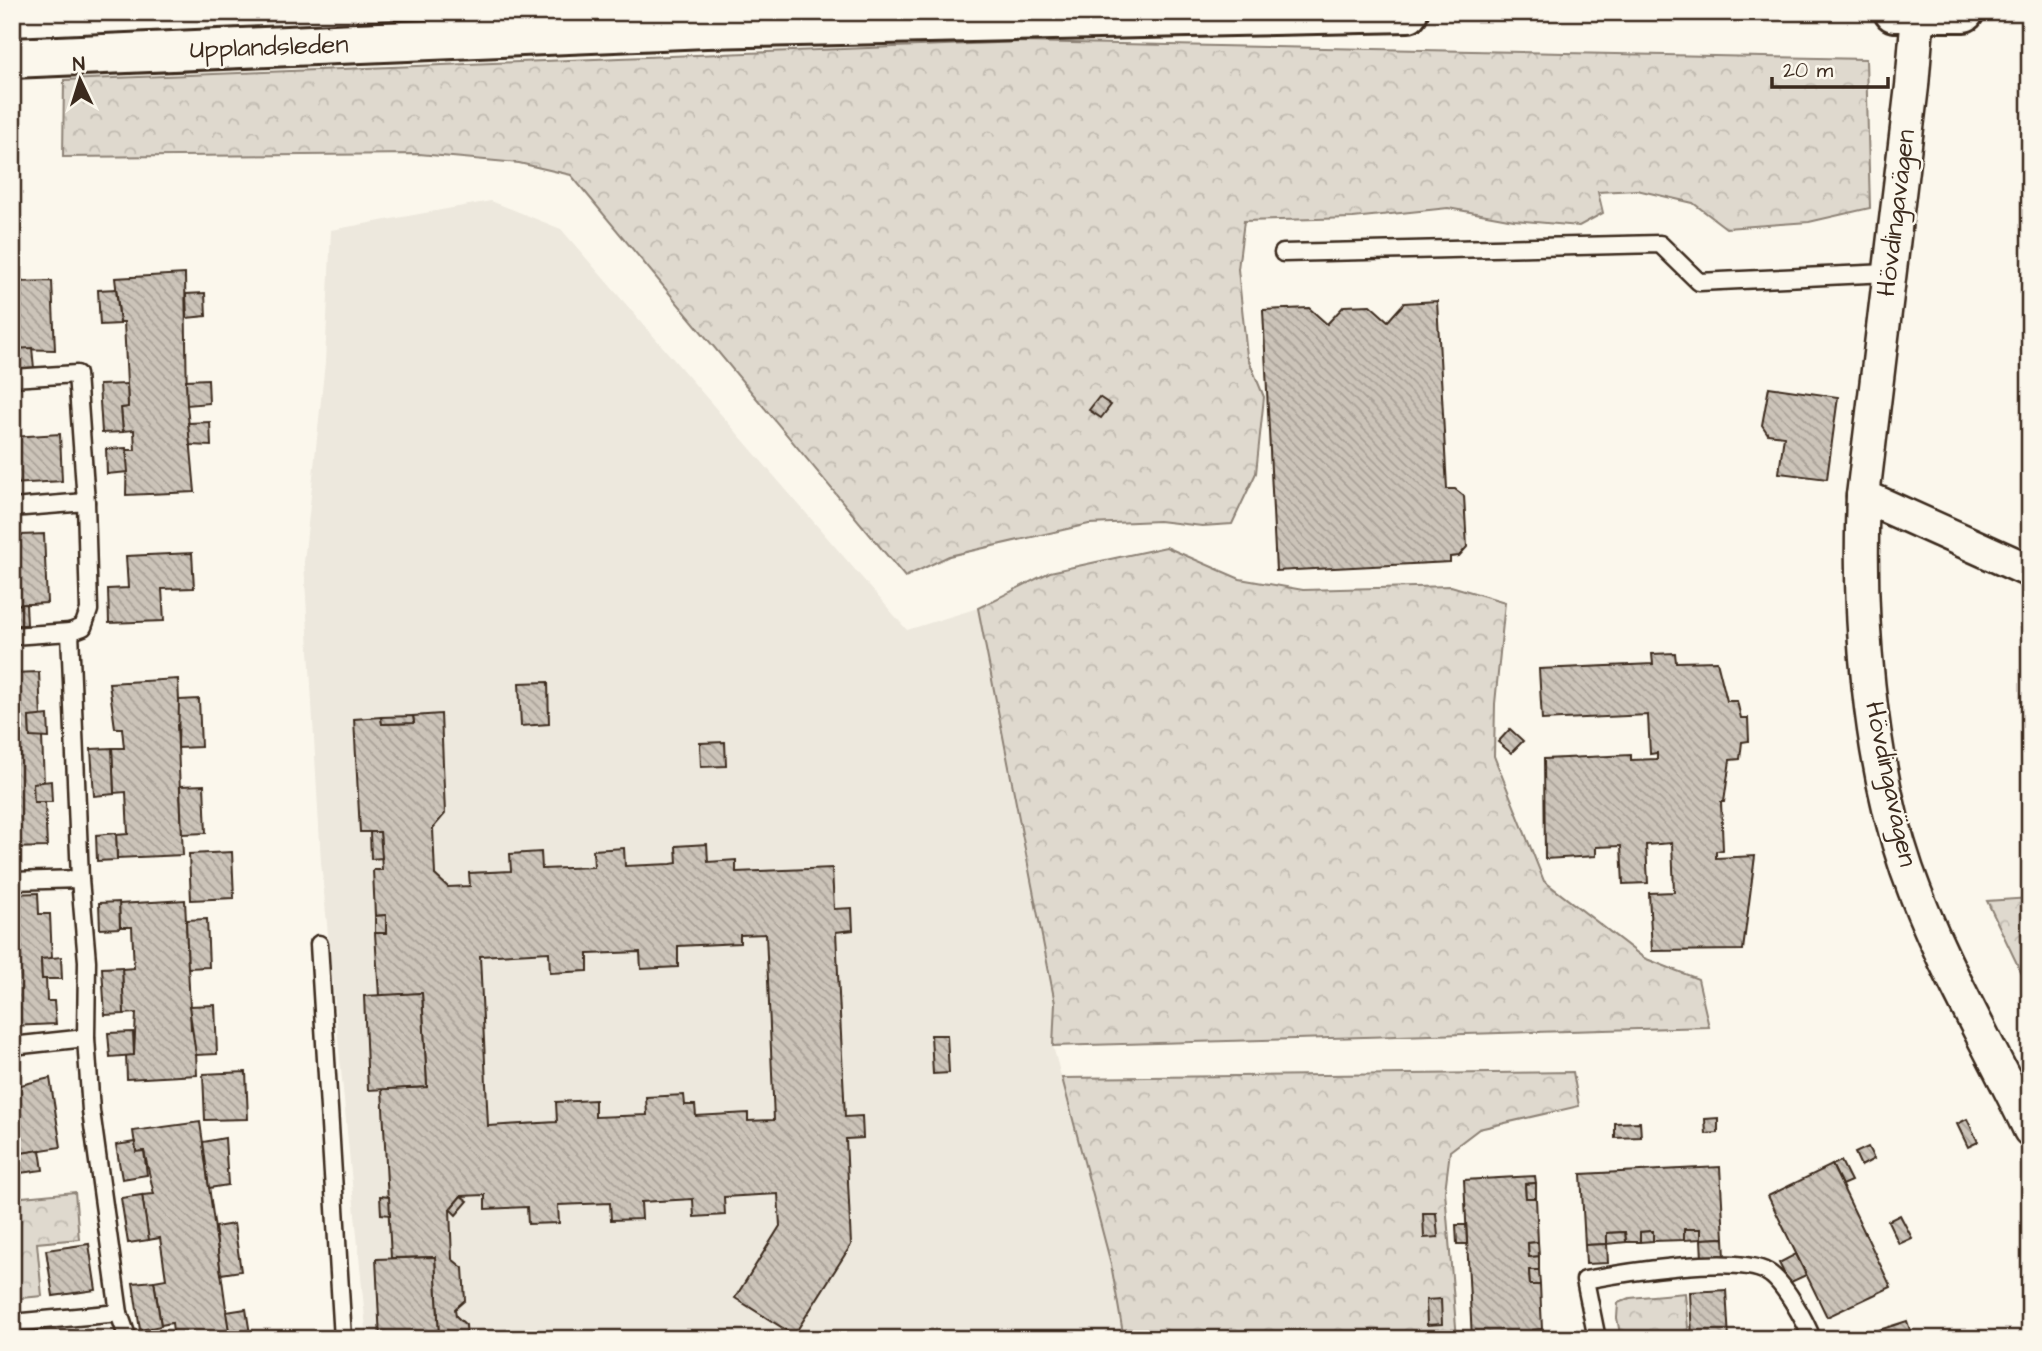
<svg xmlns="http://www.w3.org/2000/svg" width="2042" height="1351" viewBox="0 0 2042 1351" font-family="'Architects Daughter',sans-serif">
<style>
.built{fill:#ede8dd}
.forest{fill:url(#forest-crowns);stroke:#8d8276;stroke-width:2}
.building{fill:url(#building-back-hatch);stroke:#3b2a1e;stroke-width:2;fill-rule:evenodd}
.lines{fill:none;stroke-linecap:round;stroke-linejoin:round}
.lane-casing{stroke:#3b2a1e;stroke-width:21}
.street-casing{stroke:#3b2a1e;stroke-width:37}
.secondary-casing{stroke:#3b2a1e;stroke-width:44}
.lane{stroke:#fbf7ec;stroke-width:16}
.street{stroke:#fbf7ec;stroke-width:32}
.secondary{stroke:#fbf7ec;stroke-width:38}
.labels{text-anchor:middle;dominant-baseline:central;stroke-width:5;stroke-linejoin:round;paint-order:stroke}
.street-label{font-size:26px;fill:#3b2a1e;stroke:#fbf7ec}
</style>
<defs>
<pattern id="forest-crowns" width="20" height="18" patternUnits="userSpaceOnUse" patternTransform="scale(1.75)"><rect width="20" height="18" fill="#dfd9ce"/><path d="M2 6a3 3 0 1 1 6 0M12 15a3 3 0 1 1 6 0" fill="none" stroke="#c0bab0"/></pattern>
<pattern id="building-back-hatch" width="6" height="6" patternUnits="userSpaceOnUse" patternTransform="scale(1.75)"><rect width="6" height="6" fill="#ccc4b9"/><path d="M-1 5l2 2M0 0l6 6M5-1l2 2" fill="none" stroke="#a79f96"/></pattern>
</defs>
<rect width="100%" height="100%" fill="#fbf7ec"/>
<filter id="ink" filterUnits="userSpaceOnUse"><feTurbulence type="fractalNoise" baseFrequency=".0143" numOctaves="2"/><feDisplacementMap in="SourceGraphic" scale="14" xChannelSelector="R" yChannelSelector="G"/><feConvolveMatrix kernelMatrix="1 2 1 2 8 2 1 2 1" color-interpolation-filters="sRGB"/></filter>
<g filter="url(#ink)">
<path class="built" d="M491 201 561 229 907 630 978 608 1055 1003 1053 1046 1111 1264 1124 1339H367L321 862 304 562 325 362 331 230Z"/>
<g class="forest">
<path d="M1021 42 1866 59 1870 208 1809 222 1726 228 1693 203 1637 190 1598 192 1603 213 1579 226 1514 220 1448 208 1353 218 1244 221 1238 269 1247 356 1264 397 1256 473 1232 524 1202 526 1159 521 1089 524 949 556 905 577 571 175 519 163 419 154 63 157 64 80Z"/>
<path d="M1166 547 1240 579 1303 590 1451 586 1505 602 1495 704 1494 756 1544 881 1644 958 1698 979 1709 1027 1053 1046 1055 1003 978 608 1050 572Z"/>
<path d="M2030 898V991L1987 901Z"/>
<path d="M1573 1072 1579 1106 1479 1129 1450 1151 1445 1191 1457 1339H1124L1111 1264 1062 1078Z"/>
<path d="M75 1192 79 1239 37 1243 42 1296 12 1299V1198Z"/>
<path d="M1685 1293 1689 1339H1621L1617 1318 1618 1303 1630 1298Z"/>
</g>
<g class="building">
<path d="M185 274 187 405 195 492 126 495 127 450H135L134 430 123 431 121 408 128 407 127 384 124 322H120L115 278Z"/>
<path d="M52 281 55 350 12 349V282Z"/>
<path d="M116 289 120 324 100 325 98 290Z"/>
<path d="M205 293 206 316 187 318 186 294Z"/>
<path d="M1437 301 1447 489H1455L1464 496 1467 547 1459 556 1450 557V562L1276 571 1263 310 1309 308 1327 324 1344 306 1370 305 1388 321 1404 303Z"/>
<path d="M32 348 34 368 12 369V349Z"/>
<path d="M208 379 209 403 187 405 186 380Z"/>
<path d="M127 384 128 407 121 408 123 432 102 433 99 385Z"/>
<path d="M1769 387 1838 397 1827 479 1779 473 1784 436 1768 434 1762 425Z"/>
<path d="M1099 397 1111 405 1101 418 1089 410Z"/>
<path d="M210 422 211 446 190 445 188 423Z"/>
<path d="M60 434 62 481 12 484V437Z"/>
<path d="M126 448 128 472 107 474 106 449Z"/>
<path d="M44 534 47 603 12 605V539H21V535Z"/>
<path d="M192 553 194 588 162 589 164 621 109 623 108 589 128 588 126 556Z"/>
<path d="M26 604 27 625H12V605Z"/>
<path d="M2030 619V646H2024L2021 620Z"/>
<path d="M1675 653 1676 662 1717 661 1727 701H1737L1741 718H1748L1749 741 1742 742 1740 759 1730 760 1724 802H1721L1723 850 1716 851V858L1755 856 1743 950 1652 951 1649 893 1674 892 1672 843 1646 845 1648 883 1623 884 1621 846 1596 847V856L1545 859 1544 759 1631 755V760L1657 759V753L1650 754 1648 715 1542 720 1539 669 1653 664 1652 654Z"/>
<path d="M39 672 41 717H29L30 737H42L44 783H33L34 802H45L47 847 12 848V673Z"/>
<path d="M178 679 180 724 177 725 183 855 117 858 116 835 128 834 126 792 114 793 112 748H124L122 728H115L109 683Z"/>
<path d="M548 682 549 724 521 726 519 683Z"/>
<path d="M199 699 201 747 178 748 179 700Z"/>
<path d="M441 714 445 814 433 828 435 875 448 887 470 886 469 873 511 871 510 854 541 852 542 869 594 867 593 850 624 848 625 866 671 864 677 863 676 846 707 844 708 862 736 860V872L832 868 834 909 852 908 853 930 836 932 845 1117 862 1116 863 1138 846 1139 851 1245 794 1335 735 1298 780 1226 778 1194 724 1197 725 1215 694 1217 693 1199 641 1202 642 1219 611 1220 610 1203 558 1205 559 1223 528 1224 527 1207 485 1209V1195L461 1196 450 1209 452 1259 463 1268 465 1300 455 1309 456 1316 466 1325 467 1339H439L435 1257 391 1258 382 1089 427 1087 422 993 379 996 375 933H386V915L375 916 373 870H382L380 832H360L354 719 381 717 382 724 414 723 413 716ZM766 934 774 1120 748 1121V1113L696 1116 695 1105H685L684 1095 646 1097 647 1115 595 1117V1100L556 1102 557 1122 488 1126 480 956 549 952 550 973 588 971V954L640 952 641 969 678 967V946L740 943V935Z"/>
<path d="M48 715 49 738 30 737 29 717Z"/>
<path d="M413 716 414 723 382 724 381 717Z"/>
<path d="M1510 729 1523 741 1511 753 1498 742Z"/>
<path d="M725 742 726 766 701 767 700 743Z"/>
<path d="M112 748 114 794 94 796 91 749Z"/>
<path d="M51 781 52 802H34L33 783Z"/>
<path d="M204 785 206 833 182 834 180 786Z"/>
<path d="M370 832H380L382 858 371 859Z"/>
<path d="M116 833 117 860 97 861 96 835Z"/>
<path d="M232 852 234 898 191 900 189 854Z"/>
<path d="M38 893 39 914H50L52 959H41L42 979 46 978 47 1001H54L56 1024 12 1026V894Z"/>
<path d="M185 900 191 1030H195L197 1075 127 1079 126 1055H134L136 1013 124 1014 122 969 134 968 132 927H120L119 904Z"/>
<path d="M119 902 120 928 100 929 99 903Z"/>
<path d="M386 915V933H375V916Z"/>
<path d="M207 919 209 967 188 968 186 920Z"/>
<path d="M61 957 62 979H42L41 959Z"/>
<path d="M122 967 124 1014 105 1015 102 968Z"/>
<path d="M422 993 427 1087 368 1090 364 996Z"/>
<path d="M215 1005 217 1054 196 1055 189 1006Z"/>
<path d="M133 1032 134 1055 110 1057 108 1033Z"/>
<path d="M931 1035H947L949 1073 933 1074Z"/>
<path d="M246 1072 248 1119 205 1120 203 1074Z"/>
<path d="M50 1078 61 1147 16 1154 12 1150V1087Z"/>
<path d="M1718 1118V1133L1706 1134 1705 1119Z"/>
<path d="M1967 1119 1978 1142 1968 1147 1957 1124Z"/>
<path d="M200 1122 230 1337 174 1339 172 1323 161 1325 154 1281 166 1279 160 1238 148 1240 142 1195 154 1194 144 1151 136 1152 133 1131Z"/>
<path d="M1640 1122 1641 1137 1615 1138V1123Z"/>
<path d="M225 1138 228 1185 209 1188 203 1142Z"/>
<path d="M135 1142 136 1152 144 1151 147 1175 122 1179 116 1145Z"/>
<path d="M1868 1147 1874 1159 1861 1166 1855 1153Z"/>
<path d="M12 1150 16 1154 40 1150 43 1170 12 1174Z"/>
<path d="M1841 1161 1851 1181 1842 1185 1832 1165Z"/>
<path d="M1832 1165 1891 1287 1827 1317 1768 1196Z"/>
<path d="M1720 1167 1724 1238 1701 1239V1229H1684V1240L1653 1241V1231L1640 1232V1242H1626L1625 1232 1607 1233V1244L1585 1245 1581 1174Z"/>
<path d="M1535 1176 1536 1183 1525 1184 1526 1198H1536L1538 1242 1528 1243 1529 1257 1539 1256V1270H1529L1530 1285H1540L1542 1329 1532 1330V1339H1472L1464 1180Z"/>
<path d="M1536 1183V1198H1526L1525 1184Z"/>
<path d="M142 1195 149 1240 128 1243 121 1198Z"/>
<path d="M380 1196 389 1197 390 1215 381 1214Z"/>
<path d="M461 1196 468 1201 456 1215 450 1209Z"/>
<path d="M1423 1213H1436L1438 1237 1424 1238Z"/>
<path d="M1900 1215 1912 1238 1899 1244 1888 1221Z"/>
<path d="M234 1224 241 1271 221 1274 215 1227Z"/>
<path d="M1456 1225H1466L1467 1244H1457Z"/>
<path d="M1684 1229H1701V1239L1684 1240Z"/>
<path d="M1653 1231V1241L1640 1242V1232Z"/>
<path d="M1625 1232 1626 1242 1607 1244V1233Z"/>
<path d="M1724 1238 1725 1257 1702 1259 1701 1239Z"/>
<path d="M1538 1242 1539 1256 1529 1257 1528 1243Z"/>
<path d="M89 1244 96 1290 53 1296 46 1250Z"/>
<path d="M1607 1244 1608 1263 1586 1264 1585 1245Z"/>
<path d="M1796 1254 1806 1275 1789 1283 1779 1263Z"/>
<path d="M435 1257 439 1339H380L376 1259Z"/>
<path d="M1529 1270H1539L1540 1285H1530Z"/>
<path d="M154 1281 161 1326 140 1330 133 1283Z"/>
<path d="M1726 1290 1729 1339H1692L1690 1292Z"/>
<path d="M1441 1299 1442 1324 1427 1325 1426 1300Z"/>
<path d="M246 1309 250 1334 230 1337 226 1312Z"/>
<path d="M1907 1321 1913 1339H1851Z"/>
<path d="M37 1332 38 1339H12V1335Z"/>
</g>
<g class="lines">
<g class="lane-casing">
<g id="lane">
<path d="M1283 253 1660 244 1699 282 1888 273"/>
<path d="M12 378 77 374 86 502"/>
<path d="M12 508 86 502 89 610 83 627 70 632"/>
<path d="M12 636 70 632 80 879 87 961 86 1038 91 1111 119 1313"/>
<path d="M12 881 80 879"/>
<path d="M319 944 343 1339"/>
<path d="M12 1046 86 1038"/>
<path d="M12 1323 119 1313 128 1339"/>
<path d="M1597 1339 1585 1280C1622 1273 1736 1254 1767 1272 1783 1280 1806 1322 1812 1339"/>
</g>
</g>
<g class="street-casing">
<g id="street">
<path d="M1918 13 1912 86 1863 496C1858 615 1868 757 1907 870 1938 959 1989 1044 2030 1130"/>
<path d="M1863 496 2030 571"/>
</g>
</g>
<g class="secondary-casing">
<g id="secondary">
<path d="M1894 12H1964"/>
<path d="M12 58 706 28 1408 12"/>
</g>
</g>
<use href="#lane" class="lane"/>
<use href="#street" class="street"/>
<use href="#secondary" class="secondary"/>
</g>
</g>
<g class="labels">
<g class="street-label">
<text transform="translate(269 47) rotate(-2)">Upplandsleden</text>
<text transform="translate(1896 213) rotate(-83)">Hövdingavägen</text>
<text transform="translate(1891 784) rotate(78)">Hövdingavägen</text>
</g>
</g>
<rect width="2042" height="1351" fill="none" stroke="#fbf7ec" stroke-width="42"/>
<rect x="21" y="21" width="2000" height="1309" fill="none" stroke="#3b2a1e" stroke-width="2.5" filter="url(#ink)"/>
<g transform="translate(80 80) rotate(356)" stroke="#fbf7ec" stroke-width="5" paint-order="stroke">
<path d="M0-5L12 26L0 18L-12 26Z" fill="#3b2a1e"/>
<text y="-10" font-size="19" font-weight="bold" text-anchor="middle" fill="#3b2a1e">N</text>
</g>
<path d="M1772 77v10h116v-10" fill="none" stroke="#3b2a1e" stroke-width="3.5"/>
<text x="1783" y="77" font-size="21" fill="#3b2a1e" stroke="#fbf7ec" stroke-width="5" paint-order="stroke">20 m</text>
</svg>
